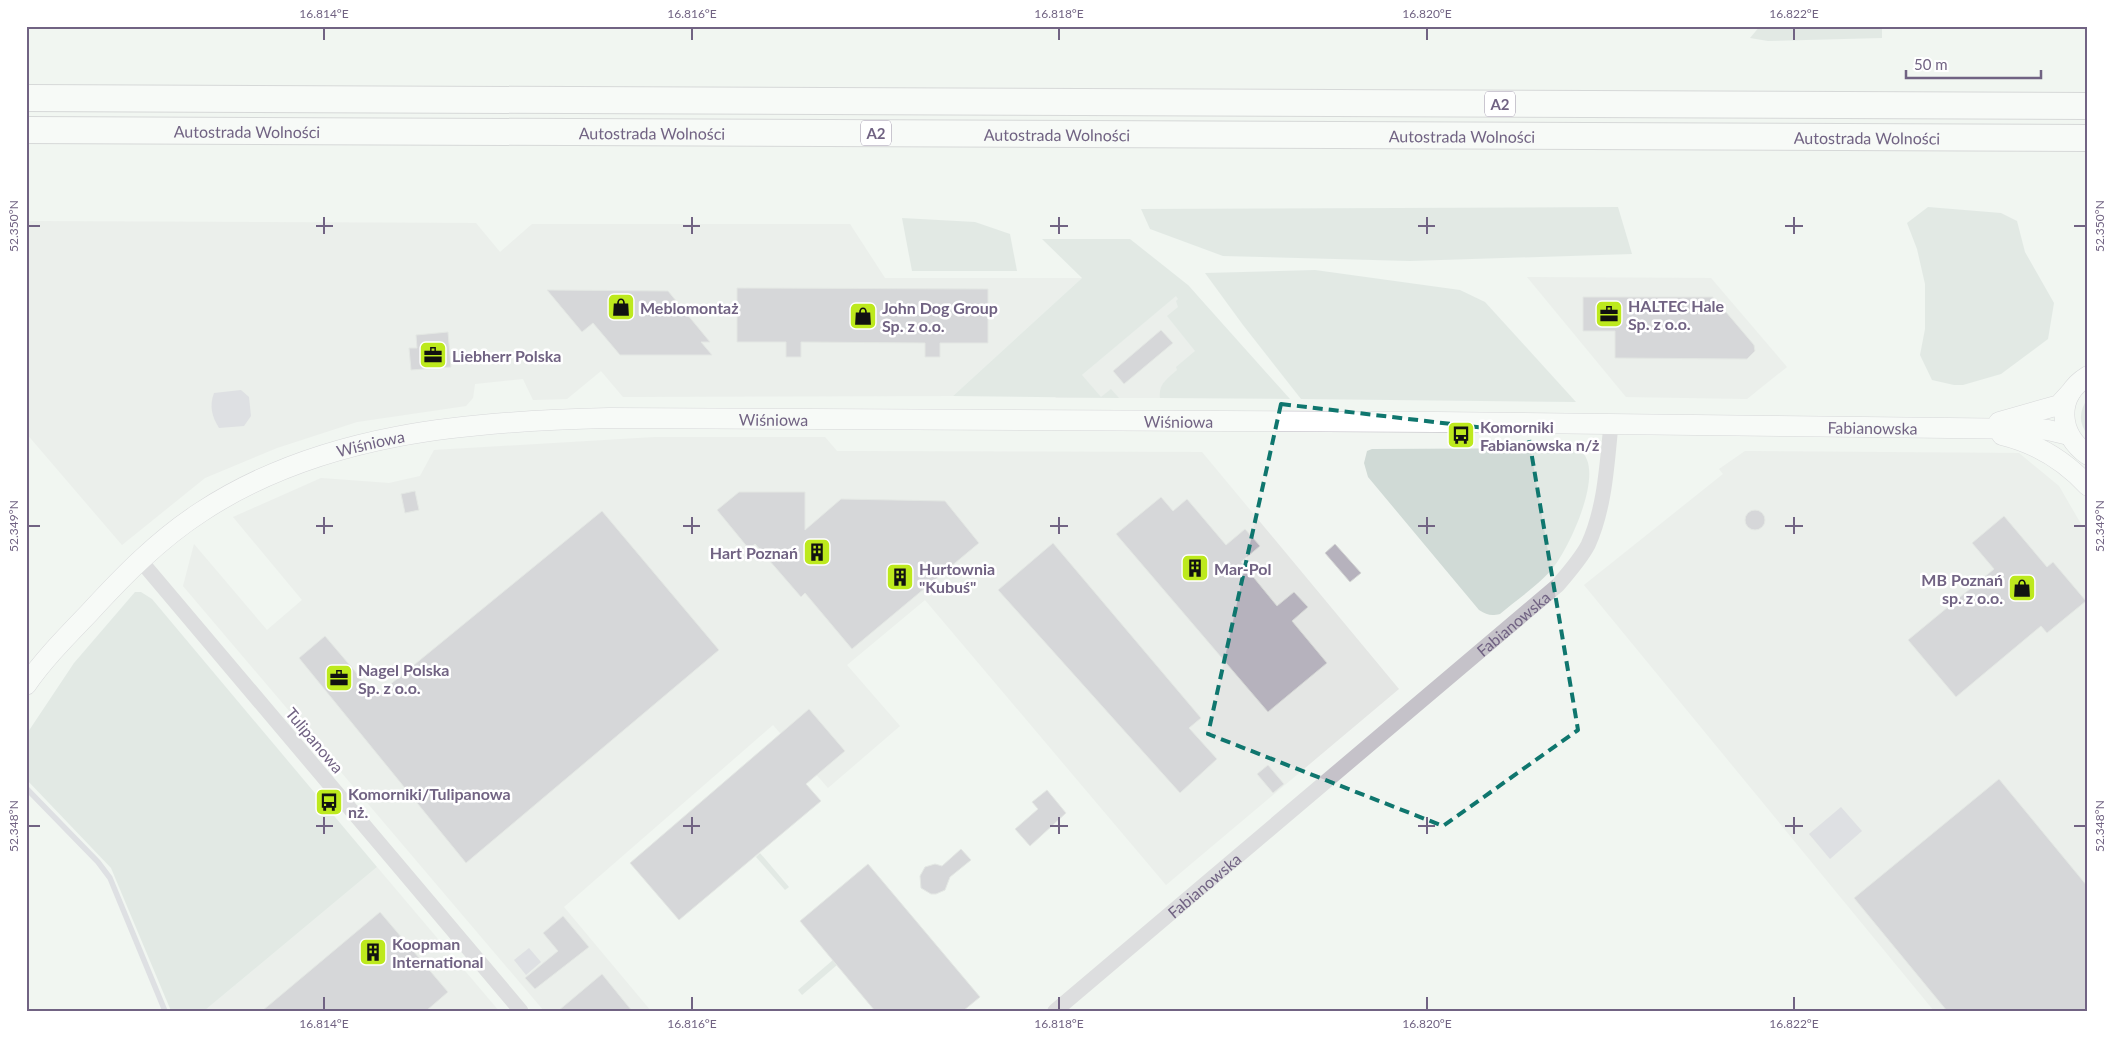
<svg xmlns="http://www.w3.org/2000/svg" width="2114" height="1037" viewBox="0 0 2114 1037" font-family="Lato,sans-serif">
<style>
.built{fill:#e4e6e4}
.green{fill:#d0dad6}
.water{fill:#c8c6d2}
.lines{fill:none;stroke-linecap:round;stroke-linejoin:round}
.stream{stroke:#c8c6d2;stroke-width:5.5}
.building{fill:#b6b2bd;stroke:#d4d6d4}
.secondary-casing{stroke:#b8b4be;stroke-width:21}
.highway-casing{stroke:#b7b5bb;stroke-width:28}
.street{stroke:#c5c2c9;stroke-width:15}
.secondary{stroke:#fff;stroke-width:20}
.highway{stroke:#fff;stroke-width:26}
.marked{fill:none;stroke:#0f766e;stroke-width:4;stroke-dasharray:10 6;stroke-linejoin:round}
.ticks{fill:none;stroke:#716383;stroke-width:2}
.labels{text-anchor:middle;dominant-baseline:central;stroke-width:5;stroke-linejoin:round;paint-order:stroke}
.shield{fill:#fff;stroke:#9c92a8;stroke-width:1}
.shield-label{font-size:15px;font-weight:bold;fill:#716383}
.street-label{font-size:16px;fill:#716383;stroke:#fff}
.poi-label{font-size:16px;font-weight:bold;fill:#716383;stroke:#fff;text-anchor:start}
.neatline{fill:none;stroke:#716383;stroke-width:2}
.ticks-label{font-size:12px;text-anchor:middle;fill:#716383}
</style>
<rect width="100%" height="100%" fill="#f1f5f1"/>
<g class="built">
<path d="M26 221 476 223 500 252 532 224H850L885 278H1082L953 396 623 397 601 371 567 399 533 400 523 379 475 384 473 398 466 406 357 422 277 448 205 478 122 545 26 433Z"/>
<path d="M1527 277 1711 278 1787 367 1747 399 1626 397Z"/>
<path d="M1188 285 1235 340 1165 398H1055Z"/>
<path d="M655 437H825L837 451 1202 452 1399 689 1166 885 925 600 847 665 900 726 828 788 773 725 564 907 651 1011H544L183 586 194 544 267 630 302 600 233 517 321 478 389 483 420 476 434 450Z"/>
<path d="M1745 451 2019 453 2059 486 2088 536V1011H1934L1584 585 1723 474 1719 469Z"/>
<path d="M377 867 499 1011H204Z"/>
</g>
<g class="green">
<path d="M1760 26H1882V38L1768 41 1750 38Z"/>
<path d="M1618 207 1632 254 1410 261 1223 256 1150 229 1141 209Z"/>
<path d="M1928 207 2001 213 2017 221 2025 252 2054 303 2048 339 2001 374 1963 385H1954L1932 380 1920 355 1925 329V284L1917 249 1907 223Z"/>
<path d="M902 218 975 222 1010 234 1017 271H912Z"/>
<path d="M1042 239H1130L1188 285 1290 399 1160 398C1158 384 1168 378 1177 370L1176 367 1195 351 1167 316 1178 307 1176 301 1178 299 1176 296 1082 375 1101 397 1111 389 1119 398 953 396 1082 278Z"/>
<path d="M1315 270 1460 290 1485 302 1576 402 1301 399 1243 325 1205 273Z"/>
<path d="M2088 398V435C2078 423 2079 411 2088 398Z"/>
<path d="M1568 448C1571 448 1576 449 1579 450 1608 467 1568 551 1552 569 1540 584 1515 601 1500 614 1491 616 1487 615 1479 610L1368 477 1364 463 1367 451 1372 449Z"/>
<path d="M135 592H141L152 599 377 867 204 1011H171L111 868 26 779V735L74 663Z"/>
<path d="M760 853 789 887 785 890 756 857Z"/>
<path d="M833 960 837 965 802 995 798 990Z"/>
</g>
<g class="water">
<path d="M241 390 249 397 251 416 244 426 219 428C212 417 209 406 214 393Z"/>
<path d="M1841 807 1862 831 1830 859 1809 834Z"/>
<path d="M529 948 541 962 526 975 514 960Z"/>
</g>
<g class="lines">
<path class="stream" d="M26 788 98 862 110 878 165 1011"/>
</g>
<g class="building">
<path d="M737 288 988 289V343H940V357H925V343L801 342V357H786V342H737Z"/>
<path d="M547 290 668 291 710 342H701L712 355H620L593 323 582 332Z"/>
<path d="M1583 297H1713V312H1726L1754 345 1755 351 1747 359 1615 358V331H1583Z"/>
<path d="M1161 330 1173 343 1124 384 1113 371Z"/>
<path d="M448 332 451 367 411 370 409 348H417L416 335Z"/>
<path d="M415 491 419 510 405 513 401 494Z"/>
<path d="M739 492H805V530L841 499 945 501 979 543 852 649 805 593 801 597 755 544 749 549 717 510Z"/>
<path d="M1161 497 1173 511 1187 499 1226 545 1245 529 1260 546 1241 562 1277 606 1294 592 1308 607 1292 621 1327 663 1268 712 1116 534Z"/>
<circle cx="1755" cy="520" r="10"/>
<path d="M602 511 719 650 466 863 299 658 325 636 376 696Z"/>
<path d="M2004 516 2047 567 2053 562 2086 601 2047 633 2041 626 1956 697 1908 640 1994 569 1972 543Z"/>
<path d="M1053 543 1201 718 1189 728 1217 759 1180 793 998 590Z"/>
<path d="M1335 544 1361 573 1350 582 1325 553Z"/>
<path d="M809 709 845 751 806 784 821 801 679 920 630 863Z"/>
<path d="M1268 765 1284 784 1273 793 1257 774Z"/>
<path d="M1999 779 2088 887V1011H1947L1854 898Z"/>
<path d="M1047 790 1066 813 1030 846 1015 829 1038 809 1032 802Z"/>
<path d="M961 849 971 860 950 877 945 890 936 894H931L921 888 920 876 925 867 935 864 942 866Z"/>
<path d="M868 864 980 997 963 1011H875L800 921Z"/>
<path d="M380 912 448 992 426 1011H262Z"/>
<path d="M563 916 589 947 535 989 525 978 558 951 543 933Z"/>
<path d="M602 974 632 1011H558Z"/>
</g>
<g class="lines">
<g class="secondary-casing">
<g id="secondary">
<path d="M2088 376C2055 396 2058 434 2088 455"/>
<path d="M1999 422 2059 405 2070 393"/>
<path d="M2002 435C2035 443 2065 461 2088 486"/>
<path id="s2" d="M26 685C44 659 67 636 89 613 123 576 158 540 201 512 321 433 469 421 609 418L1437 422 2037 429 2048 430 2069 435"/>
</g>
</g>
<g class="highway-casing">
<g id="highway">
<path d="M26 98 2088 106"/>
<path id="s3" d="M26 130 2088 138"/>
</g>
</g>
<g class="street">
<path d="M140 560 521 1011"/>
<path id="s1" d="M1055 1011 1558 585C1568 573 1580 560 1588 545 1605 508 1607 464 1611 424"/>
</g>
<use href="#secondary" class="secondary"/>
<use href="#highway" class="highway"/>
</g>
<path d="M0 0H2114V1037H0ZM1281 404 1528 433 1578 730 1443 826 1208 734Z" fill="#f1f5f1" fill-opacity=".55" fill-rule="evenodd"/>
<path class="marked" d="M1281 404 1528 433 1578 730 1443 826 1208 734Z"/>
<path class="ticks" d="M324 28V40M692 28V40M1059 28V40M1427 28V40M1794 28V40M324 217V234M692 217V234M1059 217V234M1427 217V234M1794 217V234M28 226H40M316 226H333M683 226H700M1050 226H1068M1418 226H1435M1785 226H1803M2074 226H2086M324 517V534M692 517V534M1059 517V534M1427 517V534M1794 517V534M28 526H40M316 526H333M683 526H700M1050 526H1068M1418 526H1435M1785 526H1803M2074 526H2086M324 817V834M692 817V834M1059 817V834M1427 817V834M1794 817V834M28 826H40M316 826H333M683 826H700M1050 826H1068M1418 826H1435M1785 826H1803M2074 826H2086M324 997V1010M692 997V1010M1059 997V1010M1427 997V1010M1794 997V1010"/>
<defs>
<g id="shop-square" transform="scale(1.4375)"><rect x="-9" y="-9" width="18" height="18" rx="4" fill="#bde91d" stroke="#fff"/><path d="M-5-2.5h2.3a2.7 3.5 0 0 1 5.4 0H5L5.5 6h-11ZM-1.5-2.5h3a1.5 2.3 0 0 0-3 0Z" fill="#111"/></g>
<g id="office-square" transform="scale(1.4375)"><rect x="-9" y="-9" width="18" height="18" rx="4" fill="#bde91d" stroke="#fff"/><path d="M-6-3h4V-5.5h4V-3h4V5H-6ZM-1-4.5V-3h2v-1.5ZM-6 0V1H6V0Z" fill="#111"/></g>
<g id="bus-square" transform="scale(1.4375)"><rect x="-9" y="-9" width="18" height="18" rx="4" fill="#bde91d" stroke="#fff"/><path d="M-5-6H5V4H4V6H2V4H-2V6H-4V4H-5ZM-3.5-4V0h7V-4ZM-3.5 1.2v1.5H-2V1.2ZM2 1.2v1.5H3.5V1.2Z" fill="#111"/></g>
<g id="building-square" transform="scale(1.4375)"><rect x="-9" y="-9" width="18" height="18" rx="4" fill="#bde91d" stroke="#fff"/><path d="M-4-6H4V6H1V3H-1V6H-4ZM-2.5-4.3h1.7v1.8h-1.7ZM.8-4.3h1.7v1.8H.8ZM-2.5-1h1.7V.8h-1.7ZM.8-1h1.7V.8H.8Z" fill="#111"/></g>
</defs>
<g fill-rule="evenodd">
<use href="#shop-square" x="621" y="307"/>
<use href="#office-square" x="1609" y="314"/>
<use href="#shop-square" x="863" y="316"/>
<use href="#office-square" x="433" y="355"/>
<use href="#bus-square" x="1461" y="435"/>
<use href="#building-square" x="817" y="552"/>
<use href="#building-square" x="1195" y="568"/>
<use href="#building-square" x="900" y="577"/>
<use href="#shop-square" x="2022" y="588"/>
<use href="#office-square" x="339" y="678"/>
<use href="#bus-square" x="329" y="802"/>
<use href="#building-square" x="373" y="952"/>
</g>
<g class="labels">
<g class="shield">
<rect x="1485" y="91.5" width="30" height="25" rx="4"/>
<rect x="861" y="120.5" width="30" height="25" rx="4"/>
</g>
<g class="shield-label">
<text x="1500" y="104">A2</text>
<text x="876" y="133">A2</text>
</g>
<g class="street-label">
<text stroke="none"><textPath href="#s3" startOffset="221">Autostrada Wolności</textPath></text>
<text stroke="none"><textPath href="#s3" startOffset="626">Autostrada Wolności</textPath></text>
<text stroke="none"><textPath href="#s3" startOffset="1031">Autostrada Wolności</textPath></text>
<text stroke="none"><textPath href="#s3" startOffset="1436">Autostrada Wolności</textPath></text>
<text stroke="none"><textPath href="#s3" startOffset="1841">Autostrada Wolności</textPath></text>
<text stroke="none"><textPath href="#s2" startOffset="836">Wiśniowa</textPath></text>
<text stroke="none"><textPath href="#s2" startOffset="1241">Wiśniowa</textPath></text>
<text stroke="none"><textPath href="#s2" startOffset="1935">Fabianowska</textPath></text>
<text stroke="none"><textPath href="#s2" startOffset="431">Wiśniowa</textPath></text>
<text stroke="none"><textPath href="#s1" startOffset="600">Fabianowska</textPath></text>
<text transform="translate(315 740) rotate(50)">Tulipanowa</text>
<text stroke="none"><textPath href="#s1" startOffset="195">Fabianowska</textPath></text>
</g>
<g class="poi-label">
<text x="1628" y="305">HALTEC Hale<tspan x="1628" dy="18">Sp. z o.o.</tspan></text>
<text x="640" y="307">Meblomontaż</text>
<text x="882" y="307">John Dog Group<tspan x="882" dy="18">Sp. z o.o.</tspan></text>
<text x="452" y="355">Liebherr Polska</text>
<text x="1480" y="426">Komorniki<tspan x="1480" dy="18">Fabianowska n/ż</tspan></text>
<text x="798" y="552" text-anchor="end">Hart Poznań</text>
<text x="919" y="568">Hurtownia<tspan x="919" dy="18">"Kubuś"</tspan></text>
<text x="1214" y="568">Mar-Pol</text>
<text x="2003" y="579" text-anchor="end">MB Poznań<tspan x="2003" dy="18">sp. z o.o.</tspan></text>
<text x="358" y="669">Nagel Polska<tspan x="358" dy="18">Sp. z o.o.</tspan></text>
<text x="348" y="793">Komorniki/Tulipanowa<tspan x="348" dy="18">nż.</tspan></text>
<text x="392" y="943">Koopman<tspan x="392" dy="18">International</tspan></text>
</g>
</g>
<rect width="2114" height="1037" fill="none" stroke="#ffffff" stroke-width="55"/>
<path d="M1906 70v8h135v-8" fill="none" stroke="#716383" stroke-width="2.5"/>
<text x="1914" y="70" font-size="15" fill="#716383" stroke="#ffffff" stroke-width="4" paint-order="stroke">50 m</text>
<rect x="28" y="28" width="2058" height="982" class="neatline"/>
<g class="ticks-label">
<text x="324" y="18">16.814°E</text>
<text x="692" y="18">16.816°E</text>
<text x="1059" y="18">16.818°E</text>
<text x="1427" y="18">16.820°E</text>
<text x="1794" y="18">16.822°E</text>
<text transform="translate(14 226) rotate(-90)" y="4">52.350°N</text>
<text transform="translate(2100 226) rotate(-90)" y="4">52.350°N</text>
<text transform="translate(14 526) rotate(-90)" y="4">52.349°N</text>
<text transform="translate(2100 526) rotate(-90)" y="4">52.349°N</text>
<text transform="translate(14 826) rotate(-90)" y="4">52.348°N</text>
<text transform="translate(2100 826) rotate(-90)" y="4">52.348°N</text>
<text x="324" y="1028">16.814°E</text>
<text x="692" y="1028">16.816°E</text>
<text x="1059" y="1028">16.818°E</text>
<text x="1427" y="1028">16.820°E</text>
<text x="1794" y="1028">16.822°E</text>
</g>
</svg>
